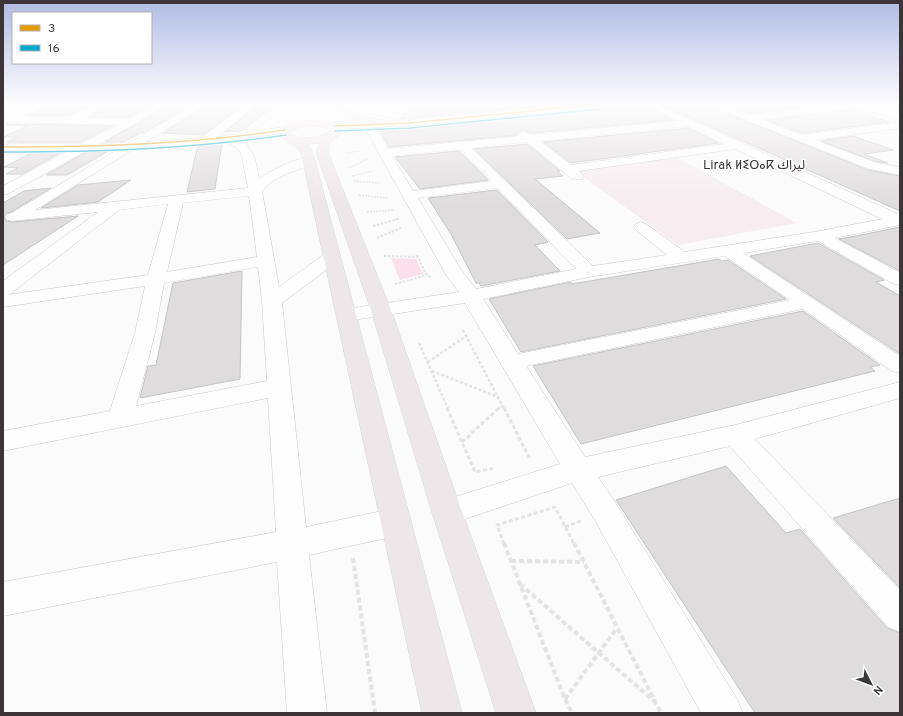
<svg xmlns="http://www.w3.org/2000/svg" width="903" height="716" viewBox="0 0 903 716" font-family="Overpass,'Noto Sans Arabic','Noto Sans Tifinagh',sans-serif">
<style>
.built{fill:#f5edf0}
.green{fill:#fbdfea}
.building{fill:#dfdcdd;stroke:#c6c3c4}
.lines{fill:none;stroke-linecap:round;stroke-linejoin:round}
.minor-casing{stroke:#cac7c8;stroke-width:1}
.major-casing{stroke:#d7d5d5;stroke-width:1}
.path-far5{stroke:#e3e3e3;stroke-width:1;stroke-dasharray:1.5 1;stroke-linecap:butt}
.path-far4{stroke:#e3e3e3;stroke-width:1.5;stroke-dasharray:2 1;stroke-linecap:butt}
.path-far3{stroke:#e3e3e3;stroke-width:2;stroke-dasharray:2.5 1.5;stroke-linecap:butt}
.path-far2{stroke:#e3e3e3;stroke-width:2.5;stroke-dasharray:3 2;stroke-linecap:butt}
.path-far1{stroke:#e3e3e3;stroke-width:3;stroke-dasharray:4 2.5;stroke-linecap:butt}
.path{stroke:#e3e3e3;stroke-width:4;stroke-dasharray:5 3;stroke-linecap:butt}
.minor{fill:#fffefe;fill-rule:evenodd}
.major{fill:#eee7ea;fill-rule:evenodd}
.bus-1-casing{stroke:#fff;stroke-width:3}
.bus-2-casing{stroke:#fff;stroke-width:3}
.bus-1{stroke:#e49b06;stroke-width:1.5}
.bus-2{stroke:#00a9ce;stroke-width:1.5}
.labels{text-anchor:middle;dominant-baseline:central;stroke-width:3;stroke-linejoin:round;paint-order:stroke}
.far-neighbourhood-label{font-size:13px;fill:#3b2f34;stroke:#fff}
</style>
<rect width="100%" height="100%" fill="#fcfbfb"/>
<path class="built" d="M676 157 797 223 678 245 576 172Z"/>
<path class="green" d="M391 258 416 259 423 274 400 280Z"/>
<g class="building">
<path d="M55 104H95L68 115H29Z"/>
<path d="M111 104H154L129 117H88Z"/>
<path d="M170 104H193L143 133H140L124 142H105Z"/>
<path d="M208 104H245L203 135 163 133Z"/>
<path d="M259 104H276L242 131 225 132Z"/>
<path d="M422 104H560L400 119 403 116 402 114Z"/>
<path d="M607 104H643L672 120 532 133 522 130 517 135 389 147 378 128H410L601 108Z"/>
<path d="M659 104H708L710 107 868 170 900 176V211Z"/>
<path d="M726 104H833L750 113Z"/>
<path d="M853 110 889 122 802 133 767 120Z"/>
<path d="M9 124 112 126 81 142H7L17 137H4L27 126 6 125Z"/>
<path d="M688 128 719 143 571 163 543 142Z"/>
<path d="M853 136 893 150 864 154 888 163 877 162 821 141Z"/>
<path d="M222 144 215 189 187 192 198 145Z"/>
<path d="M527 144 560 171H557L563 176 535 179 600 233 567 239 474 149Z"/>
<path d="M459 151 488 180 420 189 395 157Z"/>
<path d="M34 152H62L22 174H6L18 168 4 167Z"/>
<path d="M86 152H107L67 175H46Z"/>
<path d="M131 180 98 202 41 208 78 185Z"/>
<path d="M51 188 11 212 6 213 4 216 6 221 12 222 78 216 3 265V203L24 191Z"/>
<path d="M497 190 548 242 535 245 560 271 481 286 479 283H476L451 234 428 198Z"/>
<path d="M900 227V271L839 239 856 236Z"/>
<path d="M818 243 884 280 876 282 900 296V354L750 256Z"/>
<path d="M719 259 722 261 728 260 786 299 521 352 489 299 571 282 572 284Z"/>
<path d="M242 271 240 379 140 398 148 366 156 365 173 283Z"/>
<path d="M803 311 880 365 870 367 875 371 581 444 533 366Z"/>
<path d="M726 466 786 533 800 529 887 628 900 633V713H755L616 500Z"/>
<path d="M900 498V588L833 518Z"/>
</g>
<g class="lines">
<g class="minor-casing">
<g id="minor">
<path d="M98 104H110L82 118 129 119 157 104H169L99 144 129 143 196 104H207L146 142 201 138 247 104H258L217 137 253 132 288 104H299L269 129 285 127 289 128 290 130 289 132 239 140C255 147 256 164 259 179 269 171 300 155 313 158L315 161 313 164 284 175 271 182 262 191 279 287 326 253 332 252 338 253 340 257 338 261 282 303 306 527 396 508 407 512 411 522 407 532 396 536 309 555 327 713H287L277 562 3 616V582L276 532 268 398 3 451V431L110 411 135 333 145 286 3 307V281L98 212 12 221 7 220 5 217 7 214 12 213 117 150 86 151 8 194 3 195V186L68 151 3 150V144H81L118 125 7 122 3 121V118L7 116 68 117ZM224 142 236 147 241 153 248 188 35 210 134 149ZM249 196 257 257 167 272 183 203ZM168 204 148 275 6 295 10 294 119 210ZM258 267 262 301 267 381 136 406 155 333 164 283Z"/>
<path d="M364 104H374L375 109 400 114 402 116 397 119 369 113 364 109Z"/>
<path d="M574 104H606L601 107 410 126 375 127 388 149 519 136 518 134 523 131 532 135 677 121 644 104H656L900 215V225L835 238 900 273V285L894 284 818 241 743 253 900 356V373L892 371 803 309 526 366 585 457 735 425 900 382V398L755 439 900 590V632L888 627 730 446 598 477 615 502 737 699 743 713H701L595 520 572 483 447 525 436 521 432 512 436 503 560 464 465 303 347 321 340 319 337 315 340 311 347 309 459 292 446 275 365 128 335 129 331 128 330 126 331 124 410 120ZM688 126 724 144 571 165 539 141ZM527 142 572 179H582L583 176 579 171 735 149 882 219 820 231 685 252 646 224 641 222 636 224 633 227 636 230 667 255 593 266 471 148ZM460 149 491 181 413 191 392 156ZM498 188 576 269 476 289 463 273 418 198ZM725 256 790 300 518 354 483 299 589 277Z"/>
<path d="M709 104H722L750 115 845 104H865L900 114V120L859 108 761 119 802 135 900 122V128L815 140 877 163 900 167V175L869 169 711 106Z"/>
</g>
</g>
<g class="major-casing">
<g id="major">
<path d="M334 104H340L351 112 362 116 388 121 389 123 384 126 350 118 334 108 332 106Z"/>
<path d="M314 120 336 123 343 131C335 142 328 138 329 155L391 310 462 512 536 713H496L432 512 371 310 317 155V148L320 143 306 144 311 149 314 157 462 713H422L302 157C297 142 286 144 278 134 286 121 300 121 314 120ZM314 126 329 128 332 130C322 138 300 141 289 133L298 128Z"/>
</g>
</g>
<path class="path-far5" d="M347 153 361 151"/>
<g class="path-far4">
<path d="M349 168 367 159"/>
<path d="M352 176 373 171"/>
<path d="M354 181 379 183"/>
<path d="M359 195 388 198"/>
<path d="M367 212 394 210"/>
<path d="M394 220 399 219"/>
</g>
<g class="path-far3">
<path d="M373 226 398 219"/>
<path d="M377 238 403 227"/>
<path d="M417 255 425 272 431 278"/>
<path d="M384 256 418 257"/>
<path d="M395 284 427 275"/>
</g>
<g class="path-far2">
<path d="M463 330 504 409"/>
<path d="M419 343 448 409"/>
<path d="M428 362 466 336"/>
<path d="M432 371 498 397"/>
<path d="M498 409 502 405"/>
</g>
<g class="path-far1">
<path d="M447 408 475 472 495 468"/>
<path d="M504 408 530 459"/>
<path d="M462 442 499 408"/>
<path d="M565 527 581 521"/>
<path d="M504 544 497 525 555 507 574 544"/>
</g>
<g class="path">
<path d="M504 543 565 699 572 713"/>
<path d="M574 543 661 713"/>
<path d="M353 558 375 713"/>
<path d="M511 561 584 562"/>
<path d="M520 584 655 702"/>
<path d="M565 699 617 628"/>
</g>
<use href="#minor" class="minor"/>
<use href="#major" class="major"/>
<g class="bus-1-casing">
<g id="bus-1">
<path d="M335 126 410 123 601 104"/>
<path d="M3 147C98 147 191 144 285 130"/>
</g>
</g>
<g class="bus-2-casing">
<g id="bus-2">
<path d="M335 131 410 128 601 109"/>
<path d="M3 152C98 152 192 149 286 135"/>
</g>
</g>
<use href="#bus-1" class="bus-1"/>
<use href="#bus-2" class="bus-2"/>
</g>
<linearGradient id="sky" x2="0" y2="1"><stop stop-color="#b0bbe4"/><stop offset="0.51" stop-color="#fefdfd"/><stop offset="1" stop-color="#fefdfd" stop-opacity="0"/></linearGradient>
<rect width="903" height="204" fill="url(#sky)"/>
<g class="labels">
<g class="far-neighbourhood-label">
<text x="754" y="166">Lirak ⵍⵉⵔⴰⴽ ليراك</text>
</g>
</g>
<rect width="903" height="716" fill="none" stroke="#3b3537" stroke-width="8"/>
<rect x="12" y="12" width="140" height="52" fill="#ffffff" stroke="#b1aeaf"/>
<rect x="20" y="25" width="20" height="6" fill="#e49b06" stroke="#b1aeaf"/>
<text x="48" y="32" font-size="12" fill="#3b3537">3</text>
<rect x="20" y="45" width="20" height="6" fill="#00a9ce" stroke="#b1aeaf"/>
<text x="48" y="52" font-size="12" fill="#3b3537">16</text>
<g transform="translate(871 684) rotate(132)" stroke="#ffffff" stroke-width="3" paint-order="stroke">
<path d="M0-3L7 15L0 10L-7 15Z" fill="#3b3537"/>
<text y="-6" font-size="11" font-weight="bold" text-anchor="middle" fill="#3b3537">N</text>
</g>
</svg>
